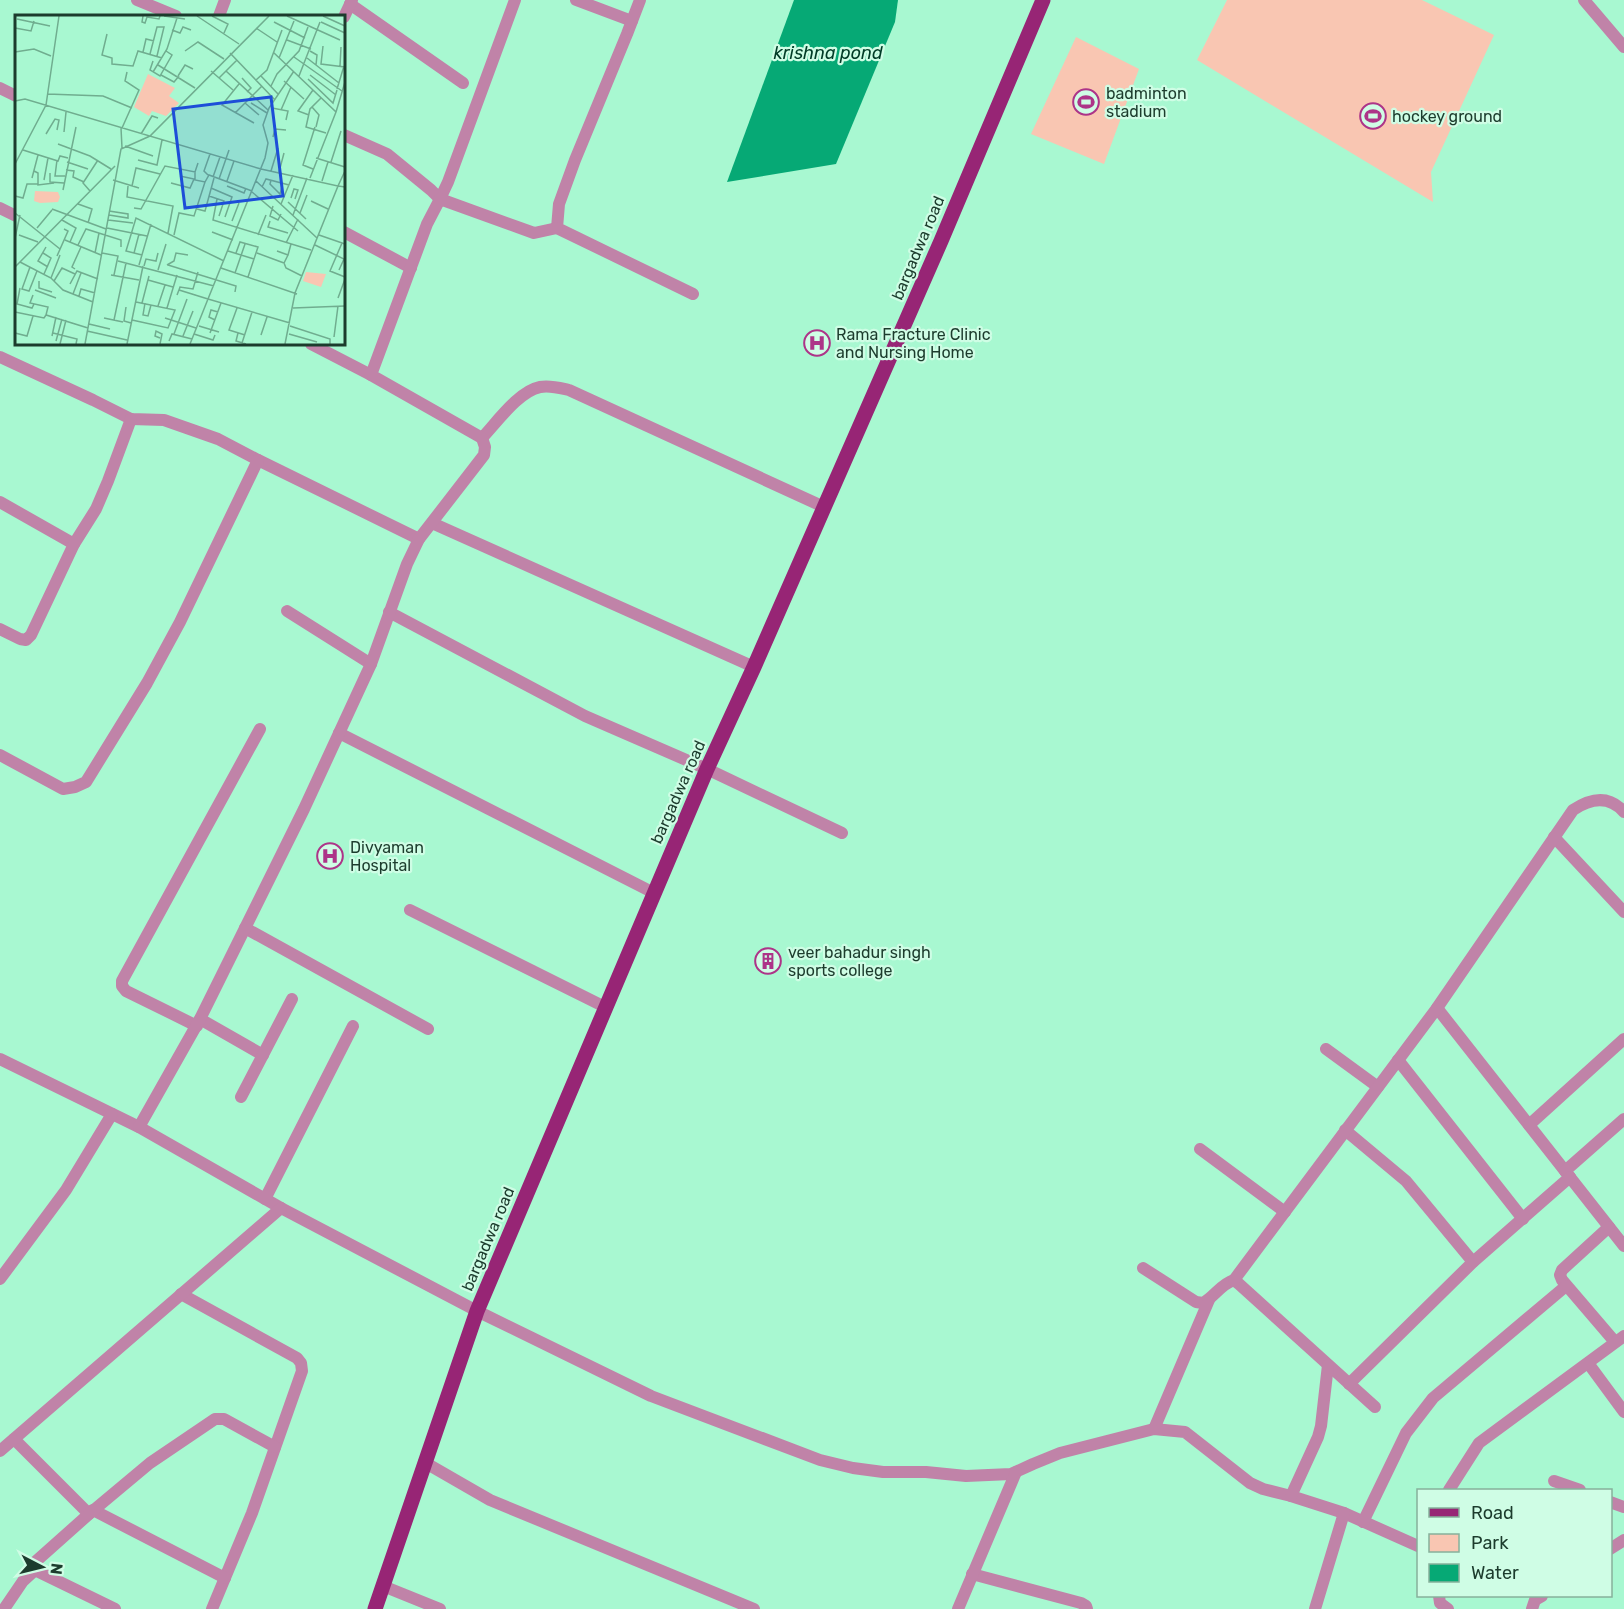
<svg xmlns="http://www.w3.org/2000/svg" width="1624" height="1609" viewBox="0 0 1624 1609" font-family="Rubik,sans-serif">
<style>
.green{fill:#f9c6b2}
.water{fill:#06a975}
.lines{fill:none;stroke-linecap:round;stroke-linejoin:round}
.minor{stroke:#c083a8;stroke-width:12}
.tertiary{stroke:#c083a8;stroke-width:12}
.primary{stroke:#972575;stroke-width:15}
.labels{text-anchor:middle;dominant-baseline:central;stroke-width:4.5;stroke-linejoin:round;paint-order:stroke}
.poi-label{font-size:16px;fill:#1c3c2d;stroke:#cffde5;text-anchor:start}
.street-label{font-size:16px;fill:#1c3c2d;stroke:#cffde5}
.water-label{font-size:18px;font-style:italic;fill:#003b26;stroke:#cffde5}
.inset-road{fill:none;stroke:#70ad8f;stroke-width:1.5}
.view{fill:#1d4ed8;fill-opacity:0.15;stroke:#1d4ed8;stroke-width:3}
.inset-edge{fill:none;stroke:#1c3c2d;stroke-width:3}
</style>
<rect width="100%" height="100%" fill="#a8f8d1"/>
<g class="green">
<path d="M1227 0H1422L1494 35 1431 172 1433 202 1197 60Z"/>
<path d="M1076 37 1139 69 1104 164 1031 134Z"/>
</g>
<path class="water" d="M794 0H898L895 22 836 164 727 182Z"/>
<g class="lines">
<g class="minor">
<path d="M137 0 176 16"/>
<path d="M576 0 632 21"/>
<path d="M640 0 627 34 575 160 559 204 557 228 693 294"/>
<path d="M350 4 463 83"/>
<path d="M219 16 225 0"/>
<path d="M344 17 352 0"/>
<path d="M0 88 16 96"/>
<path d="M344 135 387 154 431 190 440 199 448 182 515 0"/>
<path d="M0 208 16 216"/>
<path d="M344 232 411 268"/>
<path d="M311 344 371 375"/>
<path d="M0 357 93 400 131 419 164 420 218 439 258 460 419 539"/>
<path d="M482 438C497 422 519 391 540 387 550 385 560 388 569 390L824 507"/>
<path d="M0 502 74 544"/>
<path d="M432 523 754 667"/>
<path d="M287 611 371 664"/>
<path d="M389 612 585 716 707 769 842 833"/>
<path d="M0 629 20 639 26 640 31 635 74 544 96 509 108 481 131 419"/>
<path d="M339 733 654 893"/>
<path d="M0 755 63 789 75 787 86 782 147 683 180 622 258 460"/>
<path d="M1554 837 1624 912"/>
<path d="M410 910 605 1007"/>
<path d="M245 928 428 1029"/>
<path d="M1437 1008 1624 1246"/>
<path d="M200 1019 263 1055"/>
<path d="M197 1026 126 991 122 986V981L260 729"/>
<path d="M1326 1049 1378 1087"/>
<path d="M0 1059 139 1127 281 1208 477 1311 651 1396 820 1460 853 1468 883 1472H926L966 1476 1011 1474 1033 1464 1060 1453 1154 1429 1185 1432 1250 1483 1263 1489 1291 1496 1344 1513 1418 1546"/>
<path d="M1398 1060 1523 1219"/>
<path d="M241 1097 292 999"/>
<path d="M1529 1125 1624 1039"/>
<path d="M139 1127 200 1019 304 809 371 664 407 564 419 539 484 455 485 447 482 438 371 375 427 224 440 199 534 233 557 228"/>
<path d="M1345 1130 1406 1181 1473 1262"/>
<path d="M1200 1149 1285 1212"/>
<path d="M1565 1171 1624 1119"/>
<path d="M265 1199 353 1026"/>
<path d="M1609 1227 1562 1270 1560 1275 1562 1280 1615 1342"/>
<path d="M1143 1268 1196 1302 1203 1303C1214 1297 1221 1284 1234 1280L1239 1284 1375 1407"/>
<path d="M0 1279 66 1190 112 1114"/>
<path d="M1234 1280 1437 1008 1573 810C1591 798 1609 795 1624 812"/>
<path d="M181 1294 297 1358 301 1363 302 1371 252 1513 212 1609"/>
<path d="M1588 1363 1624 1412"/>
<path d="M1349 1384 1473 1262 1570 1177"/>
<path d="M1154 1429 1209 1300"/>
<path d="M14 1439 89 1514"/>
<path d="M0 1451 281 1208"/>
<path d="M424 1462 490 1500 754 1609"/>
<path d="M1554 1481 1580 1490"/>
<path d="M1449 1490 1479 1443 1624 1336"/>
<path d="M1291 1496 1318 1437 1321 1426 1328 1365"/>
<path d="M1610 1502 1624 1507"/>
<path d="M93 1510 225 1578"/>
<path d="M1363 1522 1406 1433 1433 1398 1566 1286"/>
<path d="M1610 1549 1624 1540"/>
<path d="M972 1574 1081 1603 1086 1606 1087 1609"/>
<path d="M383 1586 440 1609"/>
<path d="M1439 1596 1440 1603 1448 1609"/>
<path d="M4 1609 23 1581 35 1570"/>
<path d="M115 1609 35 1570 32 1567 34 1563 89 1514 150 1463 215 1419H224L275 1447"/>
<path d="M958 1609 1016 1472"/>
<path d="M1315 1609 1344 1513"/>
<path d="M1532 1609 1535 1600 1542 1596"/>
</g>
<path class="tertiary" d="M1584 0 1624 47"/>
<path class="primary" d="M375 1609 477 1311 707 769 754 667 941 241 1043 0"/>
</g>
<defs>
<g id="stadium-ring" transform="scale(1.35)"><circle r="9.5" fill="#cffde5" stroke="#ad3488" stroke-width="1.5"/><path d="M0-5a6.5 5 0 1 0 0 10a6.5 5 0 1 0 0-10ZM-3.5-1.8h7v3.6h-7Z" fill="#ad3488"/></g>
<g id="hospital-ring" transform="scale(1.35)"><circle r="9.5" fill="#cffde5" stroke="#ad3488" stroke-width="1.5"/><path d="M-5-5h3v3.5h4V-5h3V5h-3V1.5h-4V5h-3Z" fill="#ad3488"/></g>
<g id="building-ring" transform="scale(1.35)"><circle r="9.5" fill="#cffde5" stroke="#ad3488" stroke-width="1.5"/><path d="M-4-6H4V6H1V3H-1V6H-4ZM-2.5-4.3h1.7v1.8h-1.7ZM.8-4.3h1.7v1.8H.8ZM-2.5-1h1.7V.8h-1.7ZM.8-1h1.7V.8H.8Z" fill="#ad3488"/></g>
</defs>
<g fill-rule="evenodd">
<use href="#stadium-ring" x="1086" y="102"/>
<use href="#stadium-ring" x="1373" y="116"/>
<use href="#hospital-ring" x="817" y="343"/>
<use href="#hospital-ring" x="330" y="856"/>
<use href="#building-ring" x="768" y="961"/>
</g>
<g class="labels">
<g class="poi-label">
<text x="1106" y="93">badminton<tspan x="1106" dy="18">stadium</tspan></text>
<text x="1392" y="116">hockey ground</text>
<text x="836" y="334">Rama Fracture Clinic<tspan x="836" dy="18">and Nursing Home</tspan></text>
<text x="350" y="847">Divyaman<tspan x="350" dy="18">Hospital</tspan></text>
<text x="788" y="952">veer bahadur singh<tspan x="788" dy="18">sports college</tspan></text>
</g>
<g class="street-label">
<text transform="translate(918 248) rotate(-67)">bargadwa road</text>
<text transform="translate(678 792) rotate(-66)">bargadwa road</text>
<text transform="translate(488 1239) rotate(-67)">bargadwa road</text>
</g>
<g class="water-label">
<text x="828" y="53">krishna pond</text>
</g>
</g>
<g transform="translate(15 15)">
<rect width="330" height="330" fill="#a8f8d1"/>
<path d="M133 59 160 73 154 81 164 88 151 101 137 96 134 101 119 92ZM20 176 43 177 45 182 43 187 25 188 19 186ZM291 257 311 259 306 272 288 266Z" fill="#f9c6b2"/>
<path class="inset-road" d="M128 1 127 7 130 8 132 2 144 4 145 1M149 1 170 4M182 1 224 29M197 1 213 9 209 18M272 1 325 25M308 1 330 11M2 4 35 11M259 7 290 23M306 7 330 18M0 13 16 16 19 6M241 13 262 27M157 15 165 18 168 12 176 15M92 19 87 40 97 43V49L118 51 123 36 147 43M272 25 296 34M308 31 306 49 330 52M170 36 183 27 209 44M295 36 302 40 301 50M0 37 19 34 36 41M128 37 131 24 139 26M258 37 321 97 295 163M215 38 260 85M135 39 142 12H149L142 41M279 42 327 76M264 43 279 6M292 43 324 68M138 46 135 55 145 61 157 40 151 36M143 50 180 73M325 51 326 32M196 56 218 75M211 56 253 95M138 57 152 34 162 3M146 60 159 67 164 61M295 60 321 80M163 61 170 50 178 54M246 61 263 79M284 61 305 7M204 63 222 45M227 63 236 73 232 77M293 64 318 88 322 75M241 65 252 55 267 15M269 66 289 84M224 69 207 90 239 108M256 71 262 59 284 36 293 12M322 74 329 51M32 79 88 81 117 93M306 83 295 94 291 112 311 118M0 86 10 84 246 154 323 171 280 278 270 329M230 88 244 100M236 88 252 98M297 92 304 100 301 112M257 93 273 96 271 105M266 95 276 72M321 97 330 67M220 98 247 71M294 100 283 96 298 75M106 113 107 133M107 113 124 75 110 66 112 57M49 117 51 97M31 119 40 104 44 105 42 115M126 119 137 101 143 103M258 122 260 114 271 115M43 129 75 141 96 154M110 131 138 141M8 135 43 146 45 141 53 143M301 143 330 152M42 145 40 161H50M123 145 142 150 147 125M52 147 73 154M316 147 326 116M0 149 31 90 44 1M298 154 288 150 300 112M51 155 59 156 58 162 69 167M19 156 23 158V170L39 168M256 156 263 133M330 156 323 171 330 172M180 157V165L190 167 194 160 237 176M264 157 269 138M35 158V167L49 168M193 160 189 156 195 139M198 162 205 142M17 163 23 140M204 164 214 135M29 165 33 143M98 165 124 173M256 165 255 169 265 179 267 172M212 166 219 146M241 166 302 223M307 166 313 147M156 168 175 173 179 164 165 161M113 171 112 182 158 191 153 218M117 171 121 153 145 159M212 171 229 178 231 173M247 172 251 164 274 170M196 173 217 182 210 202M48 175 61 112M75 176 68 168 83 145M237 177 283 216M0 181 8 183 12 169H23M194 181 209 186 204 201M276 183 279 174 283 175 280 184M202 184 198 205 296 235M296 186 313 194M273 187 291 204M63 189 77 194 73 208M266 189 278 160M258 191 255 201 263 205 266 199M119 193 126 194 150 151 180 157 183 148M37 194 91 214M182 194 190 196 199 163M0 198 45 234M285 198 292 180M94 200 113 203V199L94 196M278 200 292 163M47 205 61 213 55 227M93 205 118 208M217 206 224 188M255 206 253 212 273 218M22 213 37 195M92 213 132 221M197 217 218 225M4 220 23 227M159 220 164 198 179 201 190 167M243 220 251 200M304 220 330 229M0 223 5 200M50 225 86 240M271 228 283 204M327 228 315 256 330 262M63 230 71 214 106 225V232M300 230 329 244 324 255M31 232 23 246 33 252M213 236 239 244M262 236 273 240 276 229M28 238 36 243 29 259M80 238 84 218M87 238 103 241 99 260M119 238 124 219M221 238 225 227 243 232 233 262M242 238 269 248 273 240M127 240 111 236 121 203 209 246M42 241 53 216 49 214M103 246 199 271M5 247 36 263 48 275 78 287M269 248 271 253 287 261M124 250 136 209M152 250 159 246 161 238 173 240M153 250 221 271 220 277M129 251 131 244 141 246 143 238M0 252 100 151M15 252 7 274 14 276 22 256M206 253 282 279M60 254 57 252 66 232M143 255 151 229M220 258 230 229M96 260 124 265M36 263 45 240M133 265 158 272M24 266V273L37 277M39 266 47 253 60 259M55 269 62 256 83 264M5 273 2 289 17 293 19 289M20 275 41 283M164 275 165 272 178 274 183 257M58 279 66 258M18 280 15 288 33 292 31 300M162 280 164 275 193 284 175 329M64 281 66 274 80 278M323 283 330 264M127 288 134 261M130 288 128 300 133 301 136 290M143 291 150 270M111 292 109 306 116 308M152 293 162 260M222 293 214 315 230 320M278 293 330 291M0 297 29 303 31 300 73 313M89 303 108 307M150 303 181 313M99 305 111 248M117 305 153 313 160 295 121 287M200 305 194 302 196 295 203 297M275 308 193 284 250 143 253 128 248 110 254 93 279 56M74 309 95 314M184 311 204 317M275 311 315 324V329M72 316 112 325M0 318 12 321 18 301M38 318 62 324 61 329M195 318 206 288M223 318 221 326 231 329M159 319 172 284M179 319 198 325 200 320M274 319 302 327M246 320 252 302M37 321 41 302M168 321 178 296M319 322 323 291M41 326 47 304M154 326 157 319 177 324M227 328 237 297M45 329 51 305M70 329 106 134 135 121 254 1M112 329 128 251M145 329 147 319 141 316 140 321 145 323"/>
<path class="view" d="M256 82 268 181 170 193 158 94Z"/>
<rect width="330" height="330" class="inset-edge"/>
</g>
<rect x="1417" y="1489" width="195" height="108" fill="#cffde5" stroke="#87b09b" stroke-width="1.5"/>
<rect x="1429" y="1508" width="30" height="9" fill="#972575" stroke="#87b09b" stroke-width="1.5"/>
<text x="1471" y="1519" font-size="18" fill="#1c3c2d">Road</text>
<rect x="1429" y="1534" width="30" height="18" fill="#f9c6b2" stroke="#87b09b" stroke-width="1.5"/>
<text x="1471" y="1549" font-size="18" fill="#1c3c2d">Park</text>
<rect x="1429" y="1564" width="30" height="18" fill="#06a975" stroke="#87b09b" stroke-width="1.5"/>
<text x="1471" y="1579" font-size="18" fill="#1c3c2d">Water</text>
<g transform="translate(42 1567) rotate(97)" stroke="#cffde5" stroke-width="4.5" paint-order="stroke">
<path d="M0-4.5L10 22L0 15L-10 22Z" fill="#1c3c2d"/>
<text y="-9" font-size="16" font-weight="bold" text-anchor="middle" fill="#1c3c2d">N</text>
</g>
</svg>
